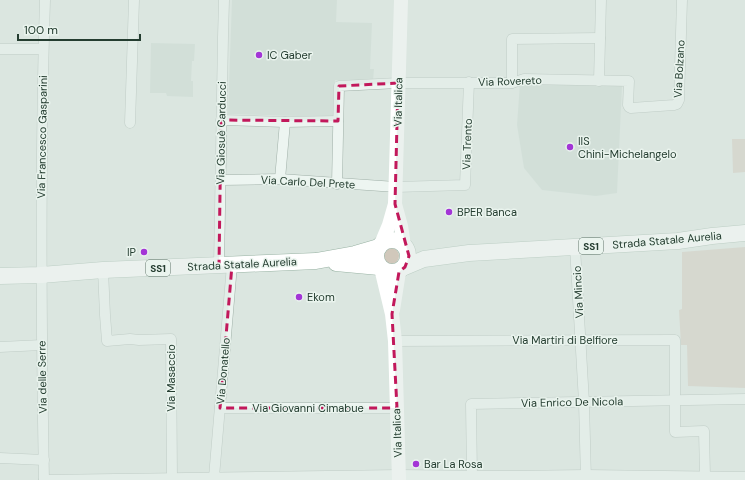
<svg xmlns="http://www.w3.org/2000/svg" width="745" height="480" viewBox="0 0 745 480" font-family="'DM Sans',sans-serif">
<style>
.built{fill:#c8d8cf}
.green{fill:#d1c8bb}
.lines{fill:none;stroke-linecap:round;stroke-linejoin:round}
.street-casing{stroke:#a0b0a8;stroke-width:11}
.primary-casing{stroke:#99b3a4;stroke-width:17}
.street{stroke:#edf5f1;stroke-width:10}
.secondary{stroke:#fff;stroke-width:14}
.primary{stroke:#fff;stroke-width:16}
.marked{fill:none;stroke:#c2185b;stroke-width:3;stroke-dasharray:8 5;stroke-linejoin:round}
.poi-dot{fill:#a335d6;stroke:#eaf4ee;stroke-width:1.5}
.labels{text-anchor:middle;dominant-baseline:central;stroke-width:3;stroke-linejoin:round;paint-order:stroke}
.shield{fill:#eaf4ee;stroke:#5f7469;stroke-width:1}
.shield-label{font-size:10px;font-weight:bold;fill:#243d30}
.poi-label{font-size:11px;fill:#243d30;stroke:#eaf4ee;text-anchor:start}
.street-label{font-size:11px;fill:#243d30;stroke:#eaf4ee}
</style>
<rect width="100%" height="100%" fill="#dbe6e0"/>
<g class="built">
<path d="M232 0H337L336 22 372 23 370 69H374L373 81 335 80 333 117 228 114Z"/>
<path d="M151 43 195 44 194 61H192L191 81H193V97L167 96 166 93H150Z"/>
<path d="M520 83 622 86 617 193 596 196 542 190 524 168 517 125Z"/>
</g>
<g class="green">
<path d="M732 139H745V172L733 173Z"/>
<path d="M745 247V388L688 386 687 345H681L679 310 682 309V252Z"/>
<circle cx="391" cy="256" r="8"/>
</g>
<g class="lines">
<g class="street-casing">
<g id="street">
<path d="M0 49H43"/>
<path d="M599 81 601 0"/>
<path d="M512 83V39L600 38"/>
<path d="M221 120 285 122 338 121"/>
<path d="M130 123 134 0"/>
<path d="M280 179 285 122"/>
<path d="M221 180 280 179 396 187 465 185 469 82"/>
<path d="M337 184 339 86 398 83H512L524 79 629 81 628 105 629 107 631 108 674 105 677 104 679 100 682 0"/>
<path d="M575 247 584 402 586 480"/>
<path d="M219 266 223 37 224 0"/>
<path d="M103 270 105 315 107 341 130 339 139 340 171 339 172 480"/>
<path d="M395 341 675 340V432L704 431 705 476"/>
<path d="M0 347 42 345"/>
<path d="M220 408H397"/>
<path d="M0 458 44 460"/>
<path d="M472 476 471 404 745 399"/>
<path d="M214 477 232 265"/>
<path d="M44 480 399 475 500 476 586 475 745 477"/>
<path d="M44 480C41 320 40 160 45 0"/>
</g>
</g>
<g class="primary-casing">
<g id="primary">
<circle cx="392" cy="256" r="16"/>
<path d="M336 263 379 267"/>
<path d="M405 267 424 259 469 253 678 241 712 236 745 233"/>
<path d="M0 276 41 275 103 270 316 261 355 254 379 247"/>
</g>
</g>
<use href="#street" class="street"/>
<g class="secondary">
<path d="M395 204 401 226 404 245"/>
<path d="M381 244 389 225 395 204 401 0"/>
<path d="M381 268 392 314 395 341 399 480"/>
<path d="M393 310 399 272"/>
</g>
<use href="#primary" class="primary"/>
</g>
<path d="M0 0H745V480H0ZM398 83 395 204 409 256 405 267 399 272 392 314 397 408H220L232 265 219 266 221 120 338 121 339 86Z" fill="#dbe6e0" fill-opacity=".55" fill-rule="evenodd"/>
<path class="marked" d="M398 83 395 204 409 256 405 267 399 272 392 314 397 408H220L232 265 219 266 221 120 338 121 339 86Z"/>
<g class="poi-dot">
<circle cx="259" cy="55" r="4"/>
<circle cx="570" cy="147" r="4"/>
<circle cx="449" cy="212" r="4"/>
<circle cx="144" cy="252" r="4"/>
<circle cx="299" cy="297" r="4"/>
<circle cx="416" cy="464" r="4"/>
</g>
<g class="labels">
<g class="shield">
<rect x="579" y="238" width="24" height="16" rx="3"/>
<rect x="146" y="260" width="24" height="16" rx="3"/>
</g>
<g class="shield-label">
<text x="591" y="246">SS1</text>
<text x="158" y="268">SS1</text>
</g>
<g class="poi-label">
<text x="267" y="55">IC Gaber</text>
<text x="578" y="141">IIS<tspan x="578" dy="13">Chini-Michelangelo</tspan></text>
<text x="457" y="212">BPER Banca</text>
<text x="136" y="252" text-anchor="end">IP</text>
<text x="307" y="297">Ekom</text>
<text x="424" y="464">Bar La Rosa</text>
</g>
<g class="street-label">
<text transform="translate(679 69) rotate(-87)">Via Bolzano</text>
<text transform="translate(510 81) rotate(-2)">Via Rovereto</text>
<text transform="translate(398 102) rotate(-89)">Via Italica</text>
<text transform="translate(221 133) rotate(-89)">Via Giosuè Carducci</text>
<text transform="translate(42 137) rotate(-89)">Via Francesco Gasparini</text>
<text transform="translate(467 144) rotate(-88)">Via Trento</text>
<text transform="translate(308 182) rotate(3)">Via Carlo Del Prete</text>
<text transform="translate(667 240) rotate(-5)">Strada Statale Aurelia</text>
<text transform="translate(242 264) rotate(-3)">Strada Statale Aurelia</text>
<text transform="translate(578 292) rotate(-93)">Via Mincio</text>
<text x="565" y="340">Via Martiri di Belfiore</text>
<text transform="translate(223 371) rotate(-85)">Via Donatello</text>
<text transform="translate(42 377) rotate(-91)">Via delle Serre</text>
<text transform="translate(171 378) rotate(-90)">Via Masaccio</text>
<text transform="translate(572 402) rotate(-1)">Via Enrico De Nicola</text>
<text x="308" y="408">Via Giovanni Cimabue</text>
<text transform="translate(397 433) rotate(-92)">Via Italica</text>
</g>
</g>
<path d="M18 34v6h122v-6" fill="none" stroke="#243d30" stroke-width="2"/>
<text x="24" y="34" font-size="12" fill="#243d30" stroke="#eaf4ee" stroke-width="3" paint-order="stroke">100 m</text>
</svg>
